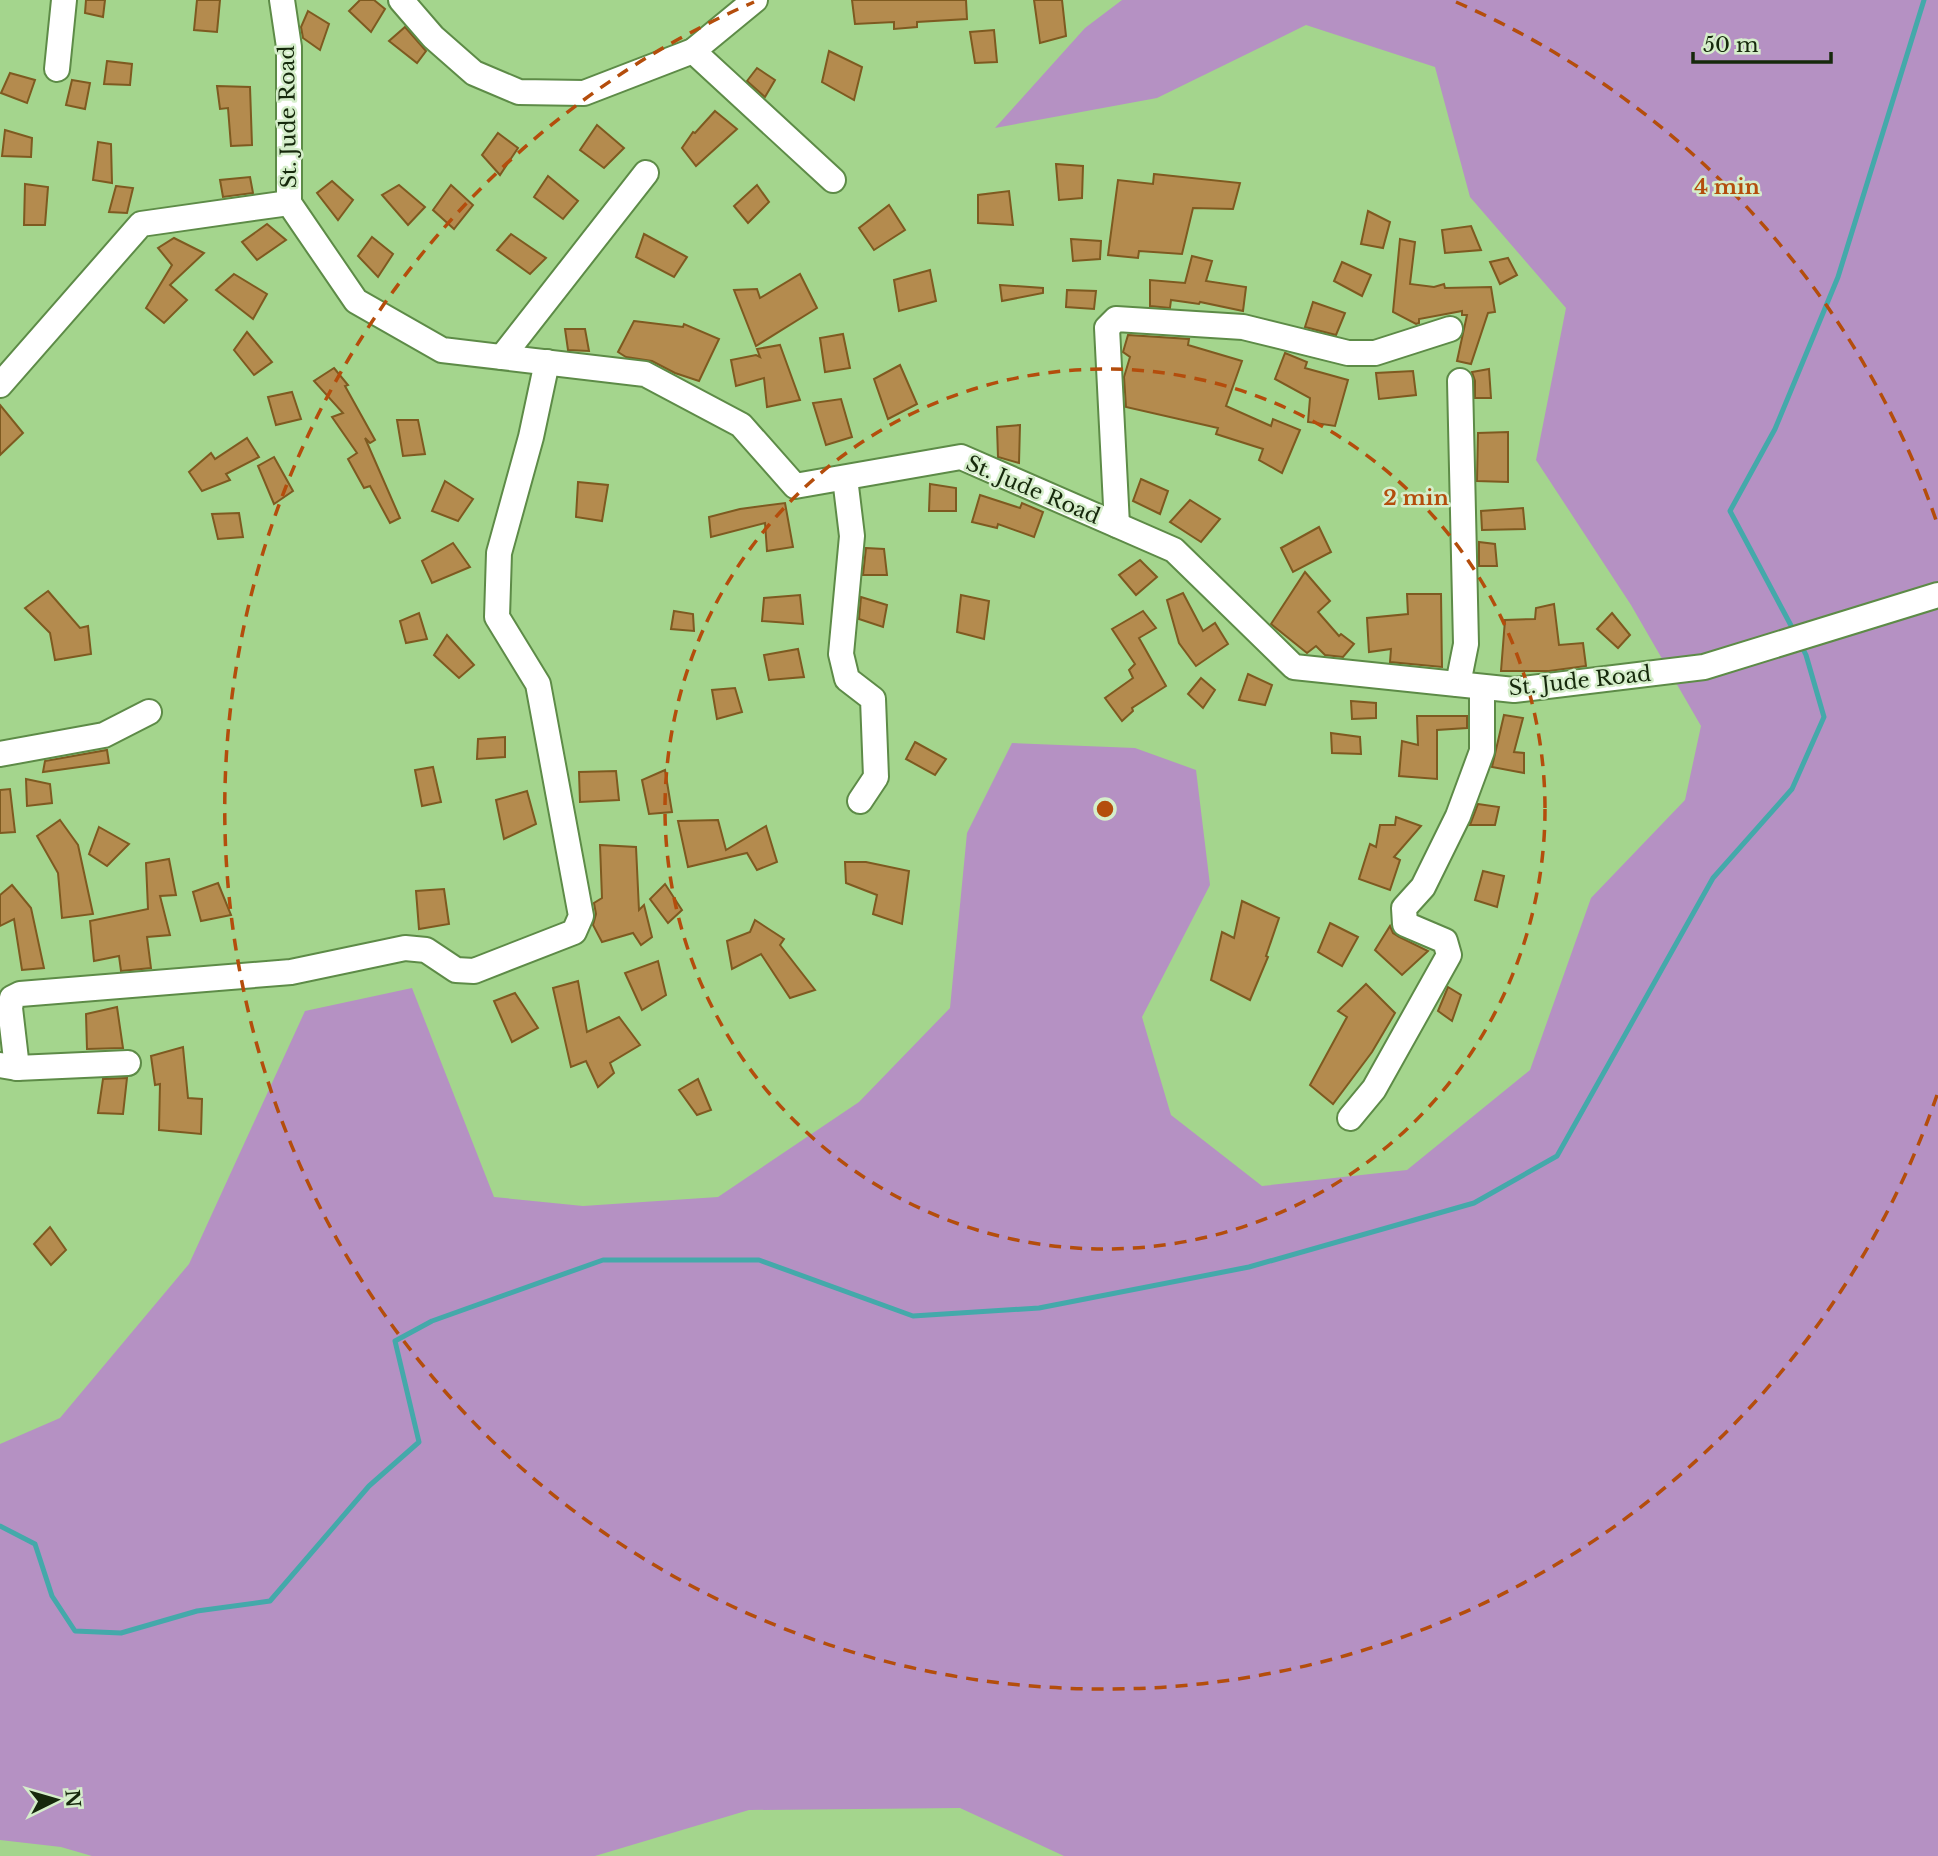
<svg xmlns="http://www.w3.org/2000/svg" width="1938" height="1856" viewBox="0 0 1938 1856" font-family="'Libre Baskerville',serif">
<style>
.green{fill:#b591c3}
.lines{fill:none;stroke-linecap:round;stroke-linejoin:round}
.stream{stroke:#44a9aa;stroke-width:5}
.building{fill:#b48b4e;stroke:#7e5a20;stroke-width:2}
.minor-casing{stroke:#5d8b47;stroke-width:28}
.minor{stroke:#fff;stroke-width:24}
.ring{fill:none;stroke:#b44d0c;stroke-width:3.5;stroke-dasharray:12 9}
.labels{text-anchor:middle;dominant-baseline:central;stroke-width:5;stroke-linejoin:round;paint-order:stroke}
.street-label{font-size:21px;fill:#16290c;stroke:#d5eeca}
.centre{fill:#b44d0c;stroke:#d5eeca;stroke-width:3.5}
.ring-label{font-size:21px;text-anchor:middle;font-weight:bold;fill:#b44d0c;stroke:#d5eeca;stroke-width:5;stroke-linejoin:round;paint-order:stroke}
</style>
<rect width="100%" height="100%" fill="#a4d58d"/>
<path class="green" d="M1122 0H1938V1856H1064L960 1808 749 1810 595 1856H92L61 1847 0 1840V1444L60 1418 189 1264 305 1011 412 988 494 1197 583 1206 718 1197 859 1102 950 1008 967 833 1012 743 1135 748 1196 770 1210 885 1142 1017 1171 1115 1262 1186 1407 1170 1530 1070 1591 898 1685 800 1701 726 1631 605 1536 460 1566 308 1470 197 1435 67 1306 25 1157 98 995 128 1085 28Z"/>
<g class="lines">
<g class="stream">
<path d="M1795 633 1730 511 1775 429 1838 277 1924 0"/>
<path d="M0 1526 35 1544 52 1596 75 1631 121 1633 197 1611 270 1601 369 1486 419 1442 395 1341 432 1321 603 1260H759L913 1316 1039 1308 1249 1267 1474 1203 1557 1156 1713 878 1792 789 1824 717 1806 655 1801 645"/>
</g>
</g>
<g class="building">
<path d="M86 0H105L103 17 85 13Z"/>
<path d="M197 0H220L217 32 194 30Z"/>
<path d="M360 0H374L385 9 371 32 349 11Z"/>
<path d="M852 0H966L967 19 917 22V27L894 29V22L855 24Z"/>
<path d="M1034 0H1062L1066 36 1040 43Z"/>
<path d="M308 11 329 24 320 50 303 38 301 27Z"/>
<path d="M405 27 426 51 417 63 389 41Z"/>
<path d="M994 30 997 62 975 63 970 32Z"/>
<path d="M829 51 862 67 854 100 822 82Z"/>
<path d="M107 61 132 64 130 85 104 84Z"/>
<path d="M757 68 775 80 765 97 747 81Z"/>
<path d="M10 73 35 80 27 103 1 93Z"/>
<path d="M72 80 90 83 85 109 66 105Z"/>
<path d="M217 86 250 87 252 145 231 146 228 108 220 109Z"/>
<path d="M715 111 737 129 696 166 682 148 693 132 695 133Z"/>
<path d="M597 125 624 148 604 168 580 150Z"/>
<path d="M5 130 32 138 31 157 2 156Z"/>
<path d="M498 133 518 148 500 175 482 155Z"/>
<path d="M98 142 111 144 112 183 93 180Z"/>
<path d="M1056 164 1083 166 1082 198 1059 200Z"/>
<path d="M1154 174 1240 183 1233 209 1193 208 1182 254 1139 251 1138 258 1108 255 1118 180 1153 184Z"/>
<path d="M548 176 578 201 563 219 534 197Z"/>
<path d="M250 177 253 193 223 197 220 180Z"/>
<path d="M332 181 353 200 338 220 317 193Z"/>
<path d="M25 184 48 187 45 225H24Z"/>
<path d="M399 185 425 207 408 225 382 195Z"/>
<path d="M451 185 473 205 454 229 433 210Z"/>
<path d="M757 185 769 202 748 223 734 206Z"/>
<path d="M116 186 133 188 127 213 109 212Z"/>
<path d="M1009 191 1013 225 978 223V195Z"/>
<path d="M889 205 905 230 874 250 859 228Z"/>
<path d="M1368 211 1390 222 1383 248 1361 244Z"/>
<path d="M267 224 286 240 257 260 242 242Z"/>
<path d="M1471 226 1481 250 1445 253 1442 230Z"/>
<path d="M511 234 546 258 530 274 497 250Z"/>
<path d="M644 234 687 257 674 277 636 257Z"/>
<path d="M372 237 393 254 378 277 358 256Z"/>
<path d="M174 238 204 253 170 285 187 300 164 323 146 308 172 265 158 248Z"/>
<path d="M1071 239 1101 241 1100 259 1073 261Z"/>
<path d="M1400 239 1415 242 1410 284 1434 287 1444 284 1445 288 1491 287 1495 312 1488 313 1471 364 1457 361 1467 315H1462V311L1419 319V323L1416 324 1393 312Z"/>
<path d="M1192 256 1212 261 1206 281 1246 287 1243 311 1200 302 1199 304 1171 300 1170 308 1150 306V280L1185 283Z"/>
<path d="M1508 258 1517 275 1500 284 1490 262Z"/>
<path d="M1342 262 1371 275 1362 296 1334 281Z"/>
<path d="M930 270 936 301 899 311 894 280Z"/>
<path d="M234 274 267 294 253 319 216 290Z"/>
<path d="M800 274 817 308 756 346 734 290 757 289 760 298Z"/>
<path d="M1000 285 1043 288V293L1002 301Z"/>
<path d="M1067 290 1096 291 1094 309 1066 307Z"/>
<path d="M1313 302 1345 313 1336 335 1305 327Z"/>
<path d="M634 321 683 327 684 324 719 339 699 381 675 373 652 361 626 357 618 352Z"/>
<path d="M565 329H585L589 351 568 350Z"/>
<path d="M247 332 272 362 254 375 234 350Z"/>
<path d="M843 334 850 368 825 372 820 338Z"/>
<path d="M1128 335 1189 339 1188 345 1242 361 1226 406 1271 426 1273 419 1300 430 1282 473 1259 460 1263 449 1216 434 1218 428 1126 407 1124 377 1130 357 1123 352Z"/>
<path d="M780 345 800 400 767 407 764 378 736 386 731 360 756 355 760 357 757 349Z"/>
<path d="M1285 353 1307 362 1305 368 1348 380 1335 426 1308 422 1310 398 1275 379Z"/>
<path d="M900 365 917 404 888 419 874 379Z"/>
<path d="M334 368 348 385 345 386 375 440 370 443 365 438 400 518 390 523 370 486 364 488 348 459 357 453 332 417 343 413 314 381Z"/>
<path d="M1489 369 1491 398H1475V381L1472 372Z"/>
<path d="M1413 371 1416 395 1379 399 1376 373Z"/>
<path d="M292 392 301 419 276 425 268 397Z"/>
<path d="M841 399 852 437 826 445 813 403Z"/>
<path d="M0 405 23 433 0 455Z"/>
<path d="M397 420H418L425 454 403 456Z"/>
<path d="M1020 425 1019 463 998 457 997 427Z"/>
<path d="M1508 432V482L1477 481 1478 433Z"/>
<path d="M247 438 259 457 226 474 230 480 202 491 189 472 211 453 215 459Z"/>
<path d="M274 457 293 491 274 504 258 466Z"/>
<path d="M1141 479 1168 491 1160 514 1133 501Z"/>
<path d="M445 481 473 499 458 521 432 511Z"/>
<path d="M578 482 608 485 602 521 576 517Z"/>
<path d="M930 484 956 488V511H929Z"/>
<path d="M980 495 1020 508 1022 503 1043 512 1034 537 998 524 997 528 972 522Z"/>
<path d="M1190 500 1220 519 1201 542 1170 522Z"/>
<path d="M785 503 793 547 767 551 765 523 711 537 709 517 740 509Z"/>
<path d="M1523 508 1525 529 1482 530 1481 511Z"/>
<path d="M239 513 243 537 218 539 212 514Z"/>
<path d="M1319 527 1331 552 1293 572 1281 548Z"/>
<path d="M1479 542 1495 544 1497 566H1479Z"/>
<path d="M453 543 470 567 432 583 422 561Z"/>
<path d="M866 548 884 549 887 575H863Z"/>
<path d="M1140 560 1157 577 1136 595 1119 575Z"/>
<path d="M1305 572 1330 601 1318 612 1339 636 1341 634 1354 644 1343 657 1325 655 1316 646 1307 653 1271 624Z"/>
<path d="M48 591 80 628 88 626 91 654 55 660 50 633 25 608Z"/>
<path d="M1183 593 1203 631 1215 623 1228 644 1196 666 1179 643 1167 600Z"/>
<path d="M1407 594H1441L1442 667 1390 662 1391 649 1369 652 1367 618 1408 614Z"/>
<path d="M800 595 803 624 762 621 764 598Z"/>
<path d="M961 595 989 601 984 639 957 632Z"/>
<path d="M861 597 887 605 883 627 859 619Z"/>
<path d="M1554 604 1559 645 1583 643 1586 666 1549 671H1501L1505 620 1535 619 1536 608Z"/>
<path d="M674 611 693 614 694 631 671 629Z"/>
<path d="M1143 611 1156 628 1139 638 1166 686 1132 708 1133 711 1122 721 1105 698 1133 678 1129 670 1135 664 1112 629Z"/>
<path d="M419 613 427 639 406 643 400 621Z"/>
<path d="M1612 613 1630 635 1618 648 1597 629Z"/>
<path d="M447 635 474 665 459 678 434 655Z"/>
<path d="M798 649 804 677 769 680 764 655Z"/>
<path d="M1248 674 1272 685 1265 705 1239 700Z"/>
<path d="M1201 678 1215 690 1203 708 1188 694Z"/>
<path d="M735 688 742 712 717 719 712 690Z"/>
<path d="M1351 701 1376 703V718L1352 719Z"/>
<path d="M1504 715 1523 718 1514 752 1524 753V773L1492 767Z"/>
<path d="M1417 716H1467V728L1437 730V779L1399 776 1402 741 1418 745Z"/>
<path d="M1331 733 1360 737 1361 754 1332 753Z"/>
<path d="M505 737V757L477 759 478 739Z"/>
<path d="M915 742 946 759 935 775 906 759Z"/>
<path d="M107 750 109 763 43 772 45 761Z"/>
<path d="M433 767 441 802 422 806 415 770Z"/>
<path d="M665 770 672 812 649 814 642 780Z"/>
<path d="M616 771 619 800 580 802 579 772Z"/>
<path d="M26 779 50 784 52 803 27 806Z"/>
<path d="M10 789 15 832 0 833V790Z"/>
<path d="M527 791 536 824 504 839 496 800Z"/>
<path d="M1478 804 1499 807 1495 825H1470Z"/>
<path d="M1396 817 1421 826 1394 857 1400 860 1390 890 1359 879 1370 844 1376 847 1380 825H1395Z"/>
<path d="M60 820 78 845 93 914 62 918 58 873 37 836Z"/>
<path d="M718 820 726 850 766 826 777 862 757 870 747 853 688 867 678 821Z"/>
<path d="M99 827 129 844 107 866 89 854Z"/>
<path d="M600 845 636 847 639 910 644 905 652 937 641 945 633 933 602 942 593 925 596 914 594 903 602 898Z"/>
<path d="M169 859 176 895 160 896 170 935 147 937 151 968 121 971 119 956 94 961 90 921 148 909 146 863Z"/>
<path d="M845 862H866L909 871 902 924 873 914 877 895 846 883Z"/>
<path d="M1483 871 1504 876 1497 907 1475 900Z"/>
<path d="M218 883 231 915 201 921 193 892Z"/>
<path d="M665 884 682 910 668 923 650 899Z"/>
<path d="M12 885 31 908 44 968 22 970 14 919 0 926V895Z"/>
<path d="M444 889 449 924 419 929 416 891Z"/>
<path d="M1242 901 1279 918 1266 956 1268 957 1250 1000 1211 980 1222 932 1234 938Z"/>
<path d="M755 920 784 939 780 945 815 990 790 998 761 954 732 969 727 941 750 932Z"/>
<path d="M1330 923 1358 937 1342 966 1318 952Z"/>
<path d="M1390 926 1393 933 1399 937 1428 951 1402 975 1375 950Z"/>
<path d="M658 961 666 995 642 1010 625 973Z"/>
<path d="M578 981 587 1032 619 1017 640 1045 610 1063 614 1073 598 1087 586 1061 571 1067 553 988Z"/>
<path d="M1366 984 1395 1013 1372 1052 1333 1104 1310 1085 1347 1017 1338 1011Z"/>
<path d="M1448 987 1461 995 1452 1021 1438 1011Z"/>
<path d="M515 993 538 1028 512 1042 494 1001Z"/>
<path d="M117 1007 123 1048 87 1049 86 1014Z"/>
<path d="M183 1047 188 1098 202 1099 201 1134 159 1130 160 1084 155 1085 151 1056Z"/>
<path d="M127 1078 123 1114 98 1113 103 1079Z"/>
<path d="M698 1079 711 1110 697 1115 679 1090Z"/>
<path d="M50 1227 66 1250 51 1265 34 1244Z"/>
</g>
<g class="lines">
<g class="minor-casing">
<g id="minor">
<path d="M282 0 289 47V203L356 301 442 350 645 374 741 425 795 486 961 457 1174 550 1294 667 1514 690 1704 667 1938 595"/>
<path d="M401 0 433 37 474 73 519 92 584 93 693 51 755 0"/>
<path d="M693 51 833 180"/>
<path d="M57 69 64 0"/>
<path d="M502 357 646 173"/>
<path d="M0 385 141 224 289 203"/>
<path d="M845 478 852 536 841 654 847 679 873 699 876 777 860 801"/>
<path d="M1117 525 1107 328 1116 319 1243 327 1348 353H1375L1450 329"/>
<path d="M1458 684 1466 644 1460 381"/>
<path d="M0 754 104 735 149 712"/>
<path d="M0 1065 17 1068 128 1063"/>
<path d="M17 1068 10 1008 12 998 20 994 291 972 405 948 426 950 456 970 474 971 574 932 581 916 538 684 497 617 499 553 531 437 547 362"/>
<path d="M1350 1118 1374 1089 1449 955 1445 941 1405 924 1404 908 1423 887 1458 816 1482 751V687"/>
</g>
</g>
<use href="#minor" class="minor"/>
</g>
<g class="ring">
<circle cx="1105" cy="809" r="440"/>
<path d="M1937 1095A880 880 0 1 1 754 2M1456 2A880 880 0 0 1 1937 523"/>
</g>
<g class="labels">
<g class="street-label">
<text transform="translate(288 117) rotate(-91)">St. Jude Road</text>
<text transform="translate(1033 490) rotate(23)">St. Jude Road</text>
<text transform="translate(1580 681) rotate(-6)">St. Jude Road</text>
</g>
</g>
<circle cx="1105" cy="809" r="10" class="centre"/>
<g class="ring-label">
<text x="1727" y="194">4 min</text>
<text x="1416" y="505">2 min</text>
</g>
<g transform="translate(56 1800) rotate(85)" stroke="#d5eeca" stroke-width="5" paint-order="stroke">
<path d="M0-5L12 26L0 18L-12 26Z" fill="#16290c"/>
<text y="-10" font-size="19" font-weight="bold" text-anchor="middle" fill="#16290c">N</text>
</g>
<path d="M1693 52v10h138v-10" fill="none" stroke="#16290c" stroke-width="3.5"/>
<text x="1703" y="52" font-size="21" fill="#16290c" stroke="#d5eeca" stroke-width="5" paint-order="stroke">50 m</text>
</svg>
